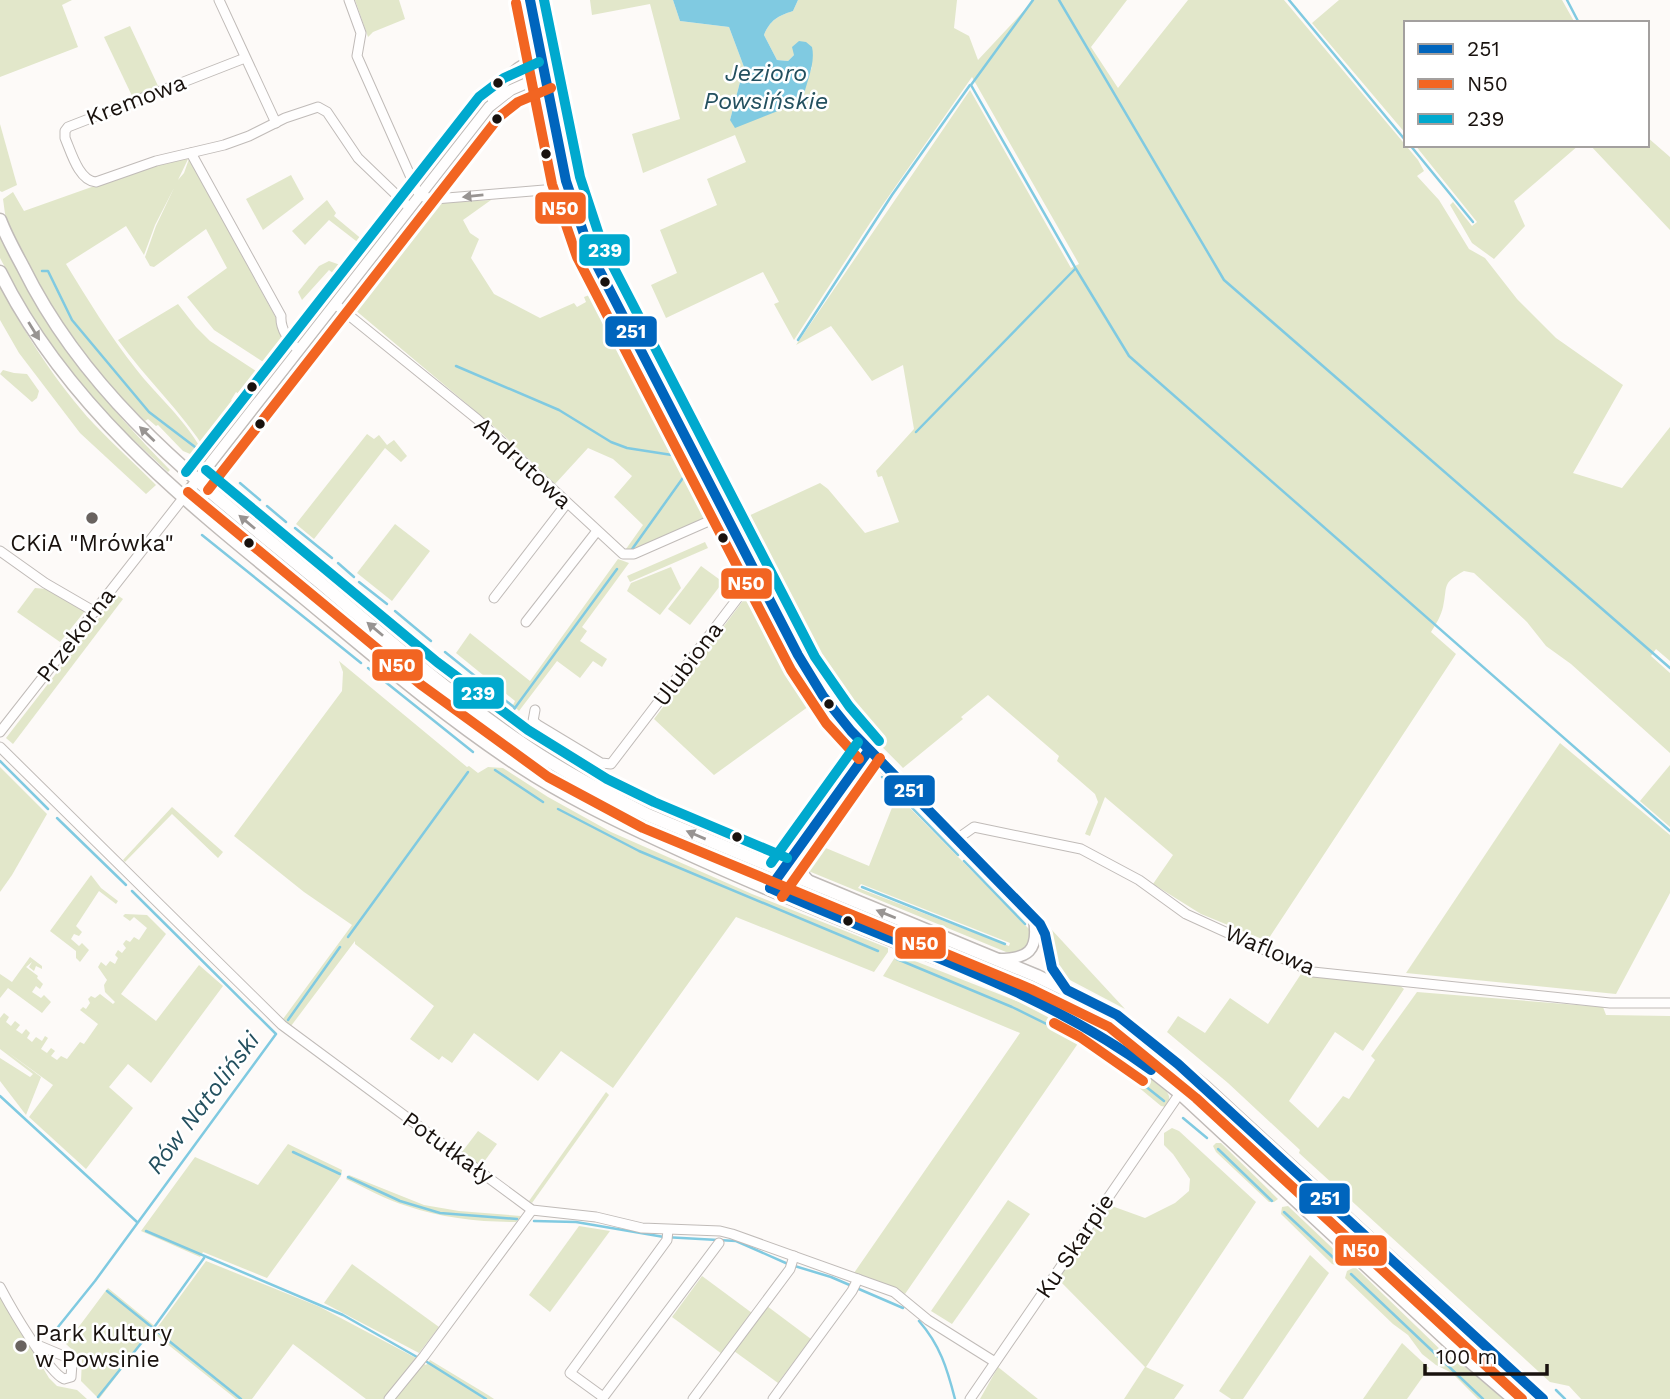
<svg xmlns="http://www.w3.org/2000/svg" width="1670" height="1399" viewBox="0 0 1670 1399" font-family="'Work Sans',sans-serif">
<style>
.green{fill:#e2e7ca;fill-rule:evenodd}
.water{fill:#80cae1}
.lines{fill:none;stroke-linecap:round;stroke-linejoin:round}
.stream{stroke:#80cae1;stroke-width:2.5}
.minor-casing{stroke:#c0bbb8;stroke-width:11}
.tertiary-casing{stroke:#c0bbb8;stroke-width:13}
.secondary-casing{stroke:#c0bbb8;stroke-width:15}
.minor{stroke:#fffefe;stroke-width:9}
.tertiary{stroke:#fffefe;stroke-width:10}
.secondary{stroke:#fffefe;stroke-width:12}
.bus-1-casing{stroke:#fff;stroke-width:16}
.bus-2-casing{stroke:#fff;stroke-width:16}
.bus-3-casing{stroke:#fff;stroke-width:16}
.bus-1{stroke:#0065bd;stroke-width:10}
.bus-2{stroke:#f26522;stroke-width:10}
.bus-3{stroke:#00a9ce;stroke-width:10}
.oneway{fill:#989492}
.bus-dot{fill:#19120e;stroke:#fff;stroke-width:2.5}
.poi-dot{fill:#696360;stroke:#fff;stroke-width:2.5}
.labels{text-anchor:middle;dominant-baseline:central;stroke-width:5;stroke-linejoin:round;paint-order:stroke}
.street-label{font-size:23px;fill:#19120e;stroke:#fff}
.poi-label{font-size:23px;fill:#19120e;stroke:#fff}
.water-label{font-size:24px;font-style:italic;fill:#23505f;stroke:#fff}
.line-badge{stroke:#fff;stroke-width:2.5}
.badge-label{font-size:19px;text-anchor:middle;font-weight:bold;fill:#fff}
</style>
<rect width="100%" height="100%" fill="#fdfaf8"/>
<g class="green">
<path d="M0 0H72L62 5 78 47 0 77Z"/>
<path d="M355 0H399L405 19 373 32 368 37Z"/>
<path d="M590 0H673L680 21 729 27 744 67 730 120 803 101 805 86 812 67 794 55 788 61 777 60 764 35C770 20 778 16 793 11L798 0H957L954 28 969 36 978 60 1034 0H1127L1091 47 1118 88 1188 0H1284L1418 160 1424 171 1417 176 1439 200 1469 249 1485 258 1517 299 1556 338 1623 385 1573 473 1622 488 1670 427V661L1656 649 1651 656 1670 673V753L1571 664 1546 646 1527 622 1474 573 1464 571C1441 584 1448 585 1443 607 1441 616 1436 624 1431 632L1456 654 1267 941 1201 914 1153 884 1173 855 1105 797 1090 836 1085 834 1098 802 1095 794 1057 761 1059 756 988 695 961 717 963 719 903 768C886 750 866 732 851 713 805 656 776 583 744 518L820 483 828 489 865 533 899 522 882 476 878 477 876 471 914 429 903 365 872 381 831 326 796 345 970 90 1071 268 1079 264 972 77 870 223 794 340 774 304 779 302 763 272 666 318 651 285 677 273 660 230 717 205 707 179 746 162 735 135 643 173 632 134 680 119 650 4 592 15Z"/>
<path d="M1339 0H1562L1575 23H1406V134L1312 23Z"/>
<path d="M130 26 159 88 133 98 104 37Z"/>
<path d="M0 124 17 185 2 192 0 191Z"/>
<path d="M1647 137 1670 157V230L1590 145H1647Z"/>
<path d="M1415 145H1579L1514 201 1525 226 1494 259 1472 243 1450 205 1453 202 1472 226 1477 222Z"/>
<path d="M189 157 178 180 184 173 189 159 292 347 276 368 268 365 214 330 187 297 227 268 206 229 154 267 150 266 145 257 156 226 174 188 155 225 144 255 126 226 66 264C88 300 110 336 136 369 157 396 184 418 201 449L195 456 183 451 158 425 156 426 148 419 145 421 103 380 55 313 6 221 3 199 13 192 24 211 162 162Z"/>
<path d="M291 175 304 199 263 230 246 199Z"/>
<path d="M327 200 336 213 334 216 370 246 343 281 329 270 302 300 298 292 319 266 329 261 346 267 359 252 360 244 329 220 305 245 292 231Z"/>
<path d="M491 200 463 220 470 233 479 239 471 258 494 294 540 318 574 303 577 307 586 302 584 297 592 294 707 519 631 552 626 549 643 525 614 497 632 476 613 459 588 448 555 484 498 430 348 304V299L424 204Z"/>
<path d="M0 233C39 324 101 400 170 470L168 472 96 405 72 376 27 308 0 258Z"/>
<path d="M0 286C25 334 57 384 94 424 114 445 135 464 156 485L146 494 80 433 19 353 0 320Z"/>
<path d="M178 304 196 327 210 341 259 373 263 384 249 402 236 392 231 400 244 409 207 452C181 411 146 379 118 340Z"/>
<path d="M3 370 14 373 27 374 39 391 37 398 32 402 0 374Z"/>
<path d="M367 434 374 439 379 435 387 445 394 440 407 456 401 462 385 448 314 539 296 524Z"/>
<path d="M213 505 484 723 757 866 754 873 628 821 564 788 481 734 310 594 211 508Z"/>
<path d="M395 524 430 551 392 601 357 573Z"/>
<path d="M705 542 708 548 630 582 627 576Z"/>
<path d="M618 559 629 563 582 627 587 631 580 641 607 659 602 667 593 661 580 678 557 661 519 711 513 705 515 701 456 653 470 633 530 681Z"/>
<path d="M701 566 723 582 690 625 668 609Z"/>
<path d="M671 567 681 588 660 615 627 591 631 583Z"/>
<path d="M35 588 47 589 85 611 60 642 17 612Z"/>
<path d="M748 594 762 622 769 618 816 701 714 775 654 719Z"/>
<path d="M117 595 123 599 13 744 6 738Z"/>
<path d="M339 661 467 767 469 766 478 773 488 767 503 768 548 797 611 832 752 894 888 948V952L874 972 736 917 613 1088 561 1051 538 1081 474 1033 452 1063 442 1056 439 1060 410 1039 434 1006 355 944V941L291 1026 283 1019 352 925 304 892 234 836 342 691 343 672Z"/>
<path d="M1560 743 1670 835V893L1616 994 1406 973Z"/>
<path d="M1670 765V827L1640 801Z"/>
<path d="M0 767 47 814 12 875 0 892Z"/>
<path d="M897 795 1030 930V944L1022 952H1006L806 870 802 865 801 853 809 841 869 866ZM861 884 1010 943 1009 946 858 888Z"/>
<path d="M172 807 223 852 218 858 172 814 125 862 123 860Z"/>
<path d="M91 875 101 888 118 901 116 904 99 891 76 926 82 932 79 936 74 934 71 939 79 946 82 943 89 950 80 962 76 958V951L50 931Z"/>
<path d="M790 879 1009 970 1117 1021 1161 1056 1269 1153 1533 1399H1522L1462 1348 1168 1076 1124 1042 1052 1000 946 951 792 889 788 881Z"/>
<path d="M125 914 147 915 166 934 121 994 156 1021 199 965 223 986 151 1083 128 1064 109 1087 133 1108 86 1169 29 1117 53 1085 6 1051 41 1077 26 1115 0 1081V1058L30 1077 33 1074 0 1049V1018L4 1013 9 1017 6 1022 11 1026 15 1021 20 1025 16 1030 22 1034 26 1029 30 1033 27 1038 32 1042 36 1037 42 1041 45 1036 48 1038 41 1049 47 1053 51 1048 55 1051 51 1056 57 1060 61 1056 67 1059 80 1042 84 1044 98 1024 80 1010 83 1007 86 1009 90 1003 88 999 91 996 95 998 100 994 113 1004 115 1002 105 992 104 985 107 980 98 967 101 962 106 966 110 961 115 964 118 958 115 955 118 950 122 953 126 948 123 944 126 940 130 942 134 937 139 940 147 928 134 917 130 921 123 916Z"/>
<path d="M1051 929 1125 1009 1068 979C1052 968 1052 947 1051 929Z"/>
<path d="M897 954 1019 1002 1080 1034 1079 1042 905 1294 854 1273 1020 1033 883 976Z"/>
<path d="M30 957 42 966V969L36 966 34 971 29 967 32 962 26 967 38 976 37 978 43 984 40 989 36 986 32 992 41 998 44 995 51 1002 42 1013 8 988 0 998V974L12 982Z"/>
<path d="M1301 974 1399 985 1404 989 1363 1051 1335 1032 1289 1101 1318 1128 1343 1096 1349 1099 1375 1060 1371 1056 1417 992 1603 1007 1606 1015 1670 1016V1399H1581L1569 1386 1550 1382 1299 1153 1300 1150 1228 1083 1167 1032 1178 1016 1205 1033 1230 998 1268 1024Z"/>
<path d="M1096 1041 1103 1043C1116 1052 1165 1083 1169 1096 1170 1100 1168 1103 1166 1107L1161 1106 1125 1076 1089 1050 1090 1043Z"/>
<path d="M606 1092 609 1095 532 1203 529 1201Z"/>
<path d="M1172 1128 1179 1131 1256 1202 1146 1367 1184 1385 1174 1399H1124L1145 1367 1057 1278 1109 1205 1145 1218 1175 1203 1189 1191 1190 1179 1173 1154 1164 1145V1133Z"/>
<path d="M478 1131 497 1144 481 1166 462 1152Z"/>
<path d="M1216 1143H1221L1278 1199 1274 1202H1269L1216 1152 1213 1146Z"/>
<path d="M288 1144 342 1170 341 1176 267 1278 203 1252 200 1257 141 1231 195 1157 258 1185Z"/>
<path d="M349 1175 424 1205 459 1211 521 1216 516 1222C479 1222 442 1218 407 1206 386 1200 366 1188 346 1179Z"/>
<path d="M1008 1200 1030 1214 952 1324 931 1311Z"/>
<path d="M1288 1206 1346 1261 1339 1266 1332 1264 1281 1214 1282 1207Z"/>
<path d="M579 1226 610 1231 550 1312 529 1295Z"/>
<path d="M1310 1255 1329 1273 1243 1399H1231L1219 1391Z"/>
<path d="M206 1261 320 1307 416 1358 386 1399H366L293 1344 252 1399H236L151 1331 99 1399 81 1381 82 1359 66 1344 104 1293 108 1288 157 1328Z"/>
<path d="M352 1264 439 1327 419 1353 324 1303Z"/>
<path d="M1355 1267 1446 1355 1457 1360 1503 1399H1478L1452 1373 1436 1365 1422 1354 1408 1335 1393 1324 1345 1278 1347 1271Z"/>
<path d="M702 1276 752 1313 722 1354 672 1317Z"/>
<path d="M0 1297 49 1378 57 1386 77 1390 87 1399H0Z"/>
<path d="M767 1306 811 1339 778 1383 734 1351Z"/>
<path d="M1402 1343 1429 1368 1407 1399H1363Z"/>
<path d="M430 1360 488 1395 494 1399H394L422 1363 426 1365Z"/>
<path d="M998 1367 1038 1399H980Z"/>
</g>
<path class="water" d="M673 0H798L793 11C778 16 770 20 764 35L777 60 788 61 794 55 792 47 799 41 806 42 812 47C816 65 805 83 803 101L735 128 730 120 744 67 729 27 680 21Z"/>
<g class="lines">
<g class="stream">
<path d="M1033 0 971 85 1076 269 1129 356 1670 831"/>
<path d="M1059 0 1224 280 1670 668"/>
<path d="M1289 0 1406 141"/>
<path d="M1567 0 1579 23"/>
<path d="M1410 145 1473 222"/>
<path d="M42 271H48L72 320 149 412 195 447"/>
<path d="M798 340 892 195 970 85"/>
<path d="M456 366 559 410 611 442 627 448 672 455"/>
<path d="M916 432 1075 269"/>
<path d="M240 483 260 500"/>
<path d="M267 506 286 522"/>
<path d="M295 528 332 558"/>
<path d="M202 535 361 663"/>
<path d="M630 552 685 475"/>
<path d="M338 563 354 577"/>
<path d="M359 582 387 604"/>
<path d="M395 611 431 641"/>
<path d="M445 652 515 708"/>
<path d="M368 668 473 752"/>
<path d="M509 716 617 569"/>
<path d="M0 761 48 809"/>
<path d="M495 770 543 802"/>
<path d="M882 777 958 855"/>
<path d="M558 809 639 851 878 951"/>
<path d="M57 818 126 885"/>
<path d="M964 861 1025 924"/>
<path d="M862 887 1005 944"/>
<path d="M348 937 468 772"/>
<path d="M897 959 1012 1007 1077 1039"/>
<path d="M288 1020 340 947"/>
<path d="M1091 1047 1130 1074 1164 1101"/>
<path d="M0 1096 137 1222"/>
<path d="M1183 1118 1207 1138"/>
<path d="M1218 1149 1272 1201"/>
<path d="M293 1152 340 1174"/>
<path d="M348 1177 400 1201 440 1213 517 1219"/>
<path d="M1284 1212 1338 1262"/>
<path d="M534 1221 576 1222 664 1237 736 1241 788 1264 831 1277 903 1308"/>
<path d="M146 1231 343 1315 417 1357"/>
<path d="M1351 1274 1483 1399"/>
<path d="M107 1291 241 1399"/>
<path d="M919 1321C940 1345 947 1368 955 1399"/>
<path d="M54 1332 95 1281 276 1034 132 891"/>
<path d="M427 1362 486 1399"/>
<path d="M1556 1390 1565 1399"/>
<path d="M98 1397 155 1326 204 1258"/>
</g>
<g class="minor-casing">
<g id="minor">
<path d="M219 0 276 123"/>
<path d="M349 0 361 33 357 56 417 191 424 197 435 199 568 188"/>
<path d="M245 58 68 127 65 131V138C71 152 79 181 96 182L156 161 224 145 249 136 285 118 318 107 327 112 358 158 410 208"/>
<path d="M191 153 281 316C280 329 289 342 299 350"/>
<path d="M335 304 477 419 623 554H634L725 514"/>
<path d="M0 551 45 583 95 612"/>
<path d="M494 598 567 503"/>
<path d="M526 622 597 531"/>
<path d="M535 710 533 721 538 725 601 763 611 764 750 582 757 576"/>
<path d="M0 732 184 497"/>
<path d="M0 747 282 1025 532 1210 596 1217 642 1228 720 1231 732 1234 894 1292 928 1320 995 1362"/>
<path d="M957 839 974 827 1081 849 1139 880 1186 914 1313 972 1610 1003H1670"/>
<path d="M0 1287C10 1306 48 1372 64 1379L71 1377 72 1364 66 1357 35 1344"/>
<path d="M603 1397 570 1373 667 1240 668 1230"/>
<path d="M389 1399 424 1356 532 1210"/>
<path d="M602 1399 719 1243"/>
<path d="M693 1399 790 1269 794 1256"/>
<path d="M773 1399 852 1291 858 1279"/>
<path d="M970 1399 1180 1093"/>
</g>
</g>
<g class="tertiary-casing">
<g id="tertiary">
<path d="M530 0 566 181 590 252 803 664C864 765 963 836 1040 924 1053 951 1046 964 1067 990"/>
<path d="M493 100C505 79 517 63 541 58"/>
<path d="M184 497 489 107 511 90 545 75"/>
<path d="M798 848C794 862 800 871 809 881"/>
<path d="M770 888 869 750"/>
<path d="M998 959C1028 959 1039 951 1034 919"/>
</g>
</g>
<g class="secondary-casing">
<g id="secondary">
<path d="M0 220C6 236 15 252 23 267 90 403 204 486 317 580 383 636 449 693 520 742 560 770 604 793 648 815L1037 976 1117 1015 1205 1087 1543 1399"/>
<path d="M0 272C67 408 189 504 303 597 373 655 442 715 518 765 565 796 615 820 667 844 742 879 820 911 897 942 961 968 1026 990 1085 1024 1119 1044 1150 1069 1180 1093L1466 1358 1514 1399"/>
</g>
</g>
<use href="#minor" class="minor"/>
<use href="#tertiary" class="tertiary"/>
<use href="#secondary" class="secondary"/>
<g class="bus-1-casing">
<g id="bus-1">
<path d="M530 0 566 181 590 252 798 655 823 696 851 731 1040 924 1045 934 1052 968 1067 990 1117 1015 1178 1064 1543 1399"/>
<path d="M770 888C898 946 1036 986 1151 1070"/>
<path d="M770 888 869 750"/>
</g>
</g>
<g class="bus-2-casing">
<g id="bus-2">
<path d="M516 3 552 184 577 257 791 670 826 723 859 759"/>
<path d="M208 490 499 117 518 102 551 88"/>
<path d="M188 492 420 684 548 777 643 828 1031 989 1109 1027 1196 1098 1522 1399"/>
<path d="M782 897 880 758"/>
<path d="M1054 1023 1080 1037 1143 1081"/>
</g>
</g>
<g class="bus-3-casing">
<g id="bus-3">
<path d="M544 0 580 177 603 247 815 657 849 706 879 741"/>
<path d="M206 470 437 662 528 730 607 779 654 802 787 858"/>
<path d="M186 472 479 97 504 78 539 62"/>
<path d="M771 863 858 742"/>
</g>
</g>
<use href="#bus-1" class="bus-1"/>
<use href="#bus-2" class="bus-2"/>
<use href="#bus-3" class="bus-3"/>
</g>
<defs><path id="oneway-solid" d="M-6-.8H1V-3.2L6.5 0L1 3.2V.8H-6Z" transform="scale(1.75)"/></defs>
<g class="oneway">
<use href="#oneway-solid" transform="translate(473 196) rotate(174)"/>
<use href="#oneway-solid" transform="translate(34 331) rotate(58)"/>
<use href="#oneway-solid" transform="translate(147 434) rotate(-136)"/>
<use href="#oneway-solid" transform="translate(247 522) rotate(-140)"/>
<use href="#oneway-solid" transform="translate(375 629) rotate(-140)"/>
<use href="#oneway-solid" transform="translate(696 835) rotate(-157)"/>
<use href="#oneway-solid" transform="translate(886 914) rotate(-158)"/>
</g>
<g class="bus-dot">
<circle cx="498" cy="83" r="6"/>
<circle cx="497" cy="119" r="6"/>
<circle cx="546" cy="154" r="6"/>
<circle cx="605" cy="282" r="6"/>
<circle cx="252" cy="387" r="6"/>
<circle cx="260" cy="424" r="6"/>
<circle cx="723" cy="538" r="6"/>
<circle cx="249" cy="543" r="6"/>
<circle cx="829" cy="704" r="6"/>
<circle cx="737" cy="837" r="6"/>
<circle cx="848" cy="921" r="6"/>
</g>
<g class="poi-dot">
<circle cx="92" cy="518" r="7"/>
<circle cx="21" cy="1346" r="7"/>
</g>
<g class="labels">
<g class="street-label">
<text transform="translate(136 100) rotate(-21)">Kremowa</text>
<text transform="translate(523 463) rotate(43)">Andrutowa</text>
<text transform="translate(76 635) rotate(-52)">Przekorna</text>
<text transform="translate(688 664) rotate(-53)">Ulubiona</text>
<text transform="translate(1270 950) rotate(23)">Waflowa</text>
<text transform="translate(448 1148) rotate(36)">Potułkały</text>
<text transform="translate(1075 1246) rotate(-56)">Ku Skarpie</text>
</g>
<g class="poi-label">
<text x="92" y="543">CKiA "Mrówka"</text>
<text x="35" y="1333" text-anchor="start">Park Kultury<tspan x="35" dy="26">w Powsinie</tspan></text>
</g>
<g class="water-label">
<text x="766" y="73">Jezioro<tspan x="766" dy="28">Powsińskie</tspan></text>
<text transform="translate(203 1103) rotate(-53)">Rów Natoliński</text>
</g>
</g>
<g class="line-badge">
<rect x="534" y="191" width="53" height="34" rx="7" fill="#f26522"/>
<rect x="578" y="233" width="53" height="34" rx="7" fill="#00a9ce"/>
<rect x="604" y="315" width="54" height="33" rx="7" fill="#0065bd"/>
<rect x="720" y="567" width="53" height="33" rx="7" fill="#f26522"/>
<rect x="371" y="648" width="53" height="34" rx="7" fill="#f26522"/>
<rect x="452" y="676" width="53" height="34" rx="7" fill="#00a9ce"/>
<rect x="883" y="774" width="53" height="33" rx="7" fill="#0065bd"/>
<rect x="894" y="926" width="53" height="34" rx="7" fill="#f26522"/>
<rect x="1298" y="1182" width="53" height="33" rx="7" fill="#0065bd"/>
<rect x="1334" y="1234" width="54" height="33" rx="7" fill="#f26522"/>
</g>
<g class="badge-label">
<text x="560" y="215">N50</text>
<text x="605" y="257">239</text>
<text x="631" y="338">251</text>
<text x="746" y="590">N50</text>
<text x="397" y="672">N50</text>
<text x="478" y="700">239</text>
<text x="909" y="797">251</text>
<text x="920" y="950">N50</text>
<text x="1325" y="1205">251</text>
<text x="1361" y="1257">N50</text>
</g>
<rect x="1404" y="21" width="245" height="126" fill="#ffffff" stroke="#a3a09f" stroke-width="2"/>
<rect x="1418" y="44" width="35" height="10" fill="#0065bd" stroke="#a3a09f" stroke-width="2"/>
<text x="1467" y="56" font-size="21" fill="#19120e">251</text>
<rect x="1418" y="79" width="35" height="10" fill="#f26522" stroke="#a3a09f" stroke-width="2"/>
<text x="1467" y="91" font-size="21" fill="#19120e">N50</text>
<rect x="1418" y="114" width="35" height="10" fill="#00a9ce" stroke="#a3a09f" stroke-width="2"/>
<text x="1467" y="126" font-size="21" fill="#19120e">239</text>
<path d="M1425 1364v10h122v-10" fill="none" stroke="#19120e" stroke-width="3.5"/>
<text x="1436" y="1364" font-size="21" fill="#19120e" stroke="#ffffff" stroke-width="5" paint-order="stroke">100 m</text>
</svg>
